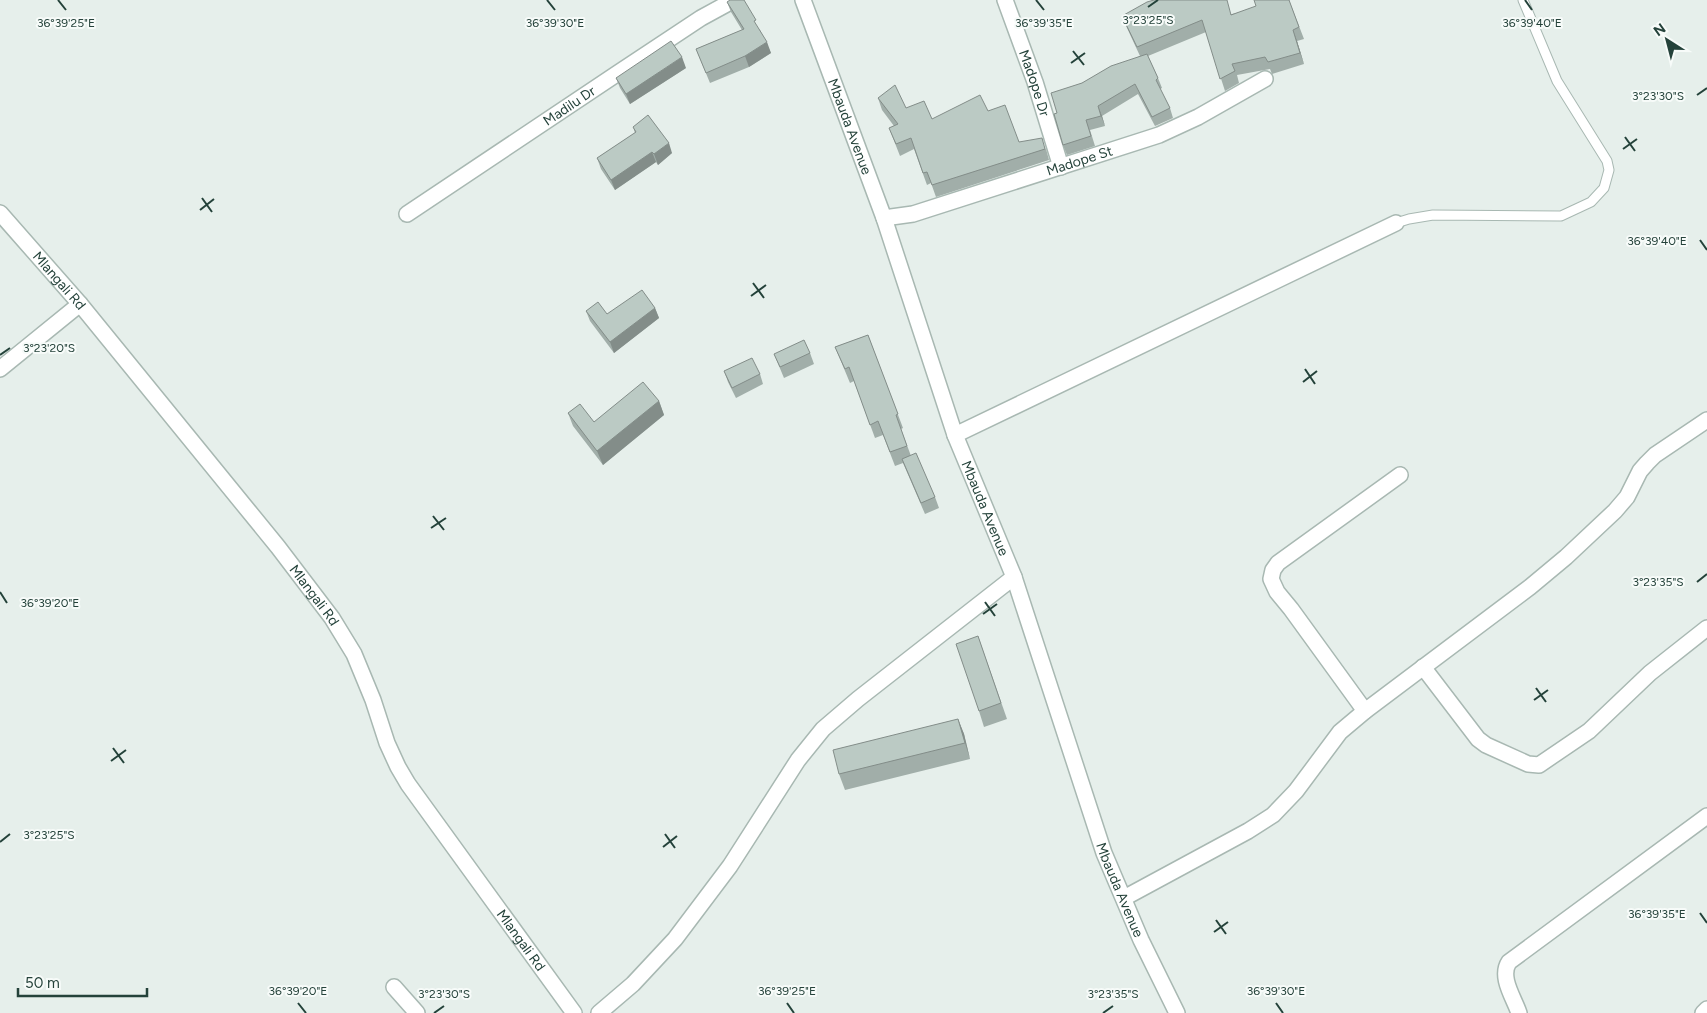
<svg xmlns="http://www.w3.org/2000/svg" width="1707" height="1013" viewBox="0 0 1707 1013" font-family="Figtree,sans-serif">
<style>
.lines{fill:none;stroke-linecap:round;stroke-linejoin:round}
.service-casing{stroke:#a8b8b2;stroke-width:11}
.minor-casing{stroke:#a8b8b2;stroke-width:18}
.tertiary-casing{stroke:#a8b8b2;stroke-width:18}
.service{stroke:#fff;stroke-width:9}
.minor{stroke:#fff;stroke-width:15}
.tertiary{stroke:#fff;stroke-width:15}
.wall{fill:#a1aea9}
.shaded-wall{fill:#838d89}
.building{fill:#bbcac4;stroke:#838d89}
.ticks{fill:none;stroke:#24423a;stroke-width:2}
.labels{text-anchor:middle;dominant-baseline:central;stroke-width:4;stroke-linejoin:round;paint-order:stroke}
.street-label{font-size:14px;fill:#24423a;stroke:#f7fbf9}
.ticks-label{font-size:12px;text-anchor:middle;fill:#24423a;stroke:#f7fbf9;stroke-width:4;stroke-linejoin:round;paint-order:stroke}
</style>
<rect width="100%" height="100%" fill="#e6efeb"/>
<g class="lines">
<g class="service-casing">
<path id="service" d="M1396 223 1409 219 1433 215 1561 216 1591 202 1604 188 1609 170 1607 161 1557 81 1523 0"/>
</g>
<g class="minor-casing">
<g id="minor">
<path id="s1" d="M1005 0 1035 82 1061 167"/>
<path id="s2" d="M0 213 80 304 278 547 332 618 354 654 373 700 387 743 398 767 408 784 574 1013"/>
<path id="s3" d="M407 214 618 73 701 18 734 0"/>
<path id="s4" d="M884 218 913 214 1159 135 1198 117 1265 79"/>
<path d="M0 369 80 304"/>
<path d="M955 435 1396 223"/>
<path d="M1423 667 1478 739 1486 745 1528 764 1539 765 1589 731 1650 673 1707 628"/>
<path d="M1365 711 1291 609 1277 592 1271 579 1273 570 1278 563 1400 475"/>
<path d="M1124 898 1248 831 1273 815 1296 791 1340 732 1365 711 1530 587 1566 557 1615 511 1627 497 1640 471 1647 463 1655 455 1707 420"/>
<path d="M394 987 417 1013"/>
<path d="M599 1013 633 984 675 939 730 866 798 760 823 729 858 699 1014 577"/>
<path d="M1519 1013C1514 998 1499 977 1509 962L1707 816"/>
<path d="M1703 1013 1707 1009"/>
</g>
</g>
<g class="tertiary-casing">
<g id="tertiary">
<path id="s5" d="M803 0 884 218 955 435 1014 577 1104 853 1141 940 1177 1013"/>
</g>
</g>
<use href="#service" class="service"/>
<use href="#minor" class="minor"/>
<use href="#tertiary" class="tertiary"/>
</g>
<g class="wall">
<path d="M1289 0 1304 39 1297 41 1304 64 1272 74 1270 69 1237 75 1239 83 1225 91 1206 32 1148 56 1158 78 1162 88 1160 89 1170 108 1173 118 1155 126 1138 94 1102 116 1105 126 1090 130 1095 146 1067 155 1063 145 1057 113 1082 83 1140 56 1127 28 1122 16 1232 14Z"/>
<path d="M727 2 760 30 771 53 749 67 710 83 696 49 742 30 731 12Z"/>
<path d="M686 68 630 104 620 88 616 78Z"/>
<path d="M878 98 906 108 932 119 988 111 1019 142 1046 149 1049 160 936 197 931 183 927 185 914 149 900 156 889 128 894 126 882 110Z"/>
<path d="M633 127 672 153 658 165 656 162 615 190 601 169 597 158 635 133Z"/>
<path d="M655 308 659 318 614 353 590 321 586 311 607 314Z"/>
<path d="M868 335 903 428 901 429 911 456 935 497 939 508 925 514 903 463 895 466 883 435 875 438 854 381 850 383 835 347Z"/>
<path d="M810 353 814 364 784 378 774 354Z"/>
<path d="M724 371 760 374 763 384 736 398 728 382Z"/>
<path d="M659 401 664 415 603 465 573 426 568 413 594 422Z"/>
<path d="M978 636 1007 719 984 727 979 711Z"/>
<path d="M958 719 964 734 970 759 845 790 839 774Z"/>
</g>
<g class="shaded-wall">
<path d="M1293 30 1297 41 1304 64 1300 53Z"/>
<path d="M767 42 771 53 749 67 745 56Z"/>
<path d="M682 57 686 68 630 104 626 94Z"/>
<path d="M1098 106 1102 116 1105 126 1101 116Z"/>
<path d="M669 143 672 153 658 165 654 154Z"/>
<path d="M652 152 656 162 615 190 611 180Z"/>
<path d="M655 308 659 318 614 353 610 342Z"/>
<path d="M659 401 664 415 603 465 597 451Z"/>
<path d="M958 719 964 734 970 759 965 743Z"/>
</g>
<g class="building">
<path d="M730 0H744L756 20 754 21 767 42 745 56 706 73 696 49 744 29 727 2Z"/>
<path d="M1154 0H1227L1231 15 1256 6 1254 0H1289L1299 27 1293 30 1300 53 1268 62 1265 57 1232 64 1235 71 1220 79 1202 20 1137 47 1122 16 1147 2Z"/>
<path d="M671 41 682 57 626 94 616 78Z"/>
<path d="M1147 54 1158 78 1156 80 1170 108 1152 117 1135 84 1098 106 1101 116 1086 120 1091 136 1063 145 1054 114 1057 113 1051 93 1082 83 1111 66Z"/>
<path d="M895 85 906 108 924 101 932 119 980 95 988 111 1005 105 1019 142 1042 138 1045 149 932 185 927 172 923 173 911 138 896 144 889 128 898 124 878 98Z"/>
<path d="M648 115 669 143 654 154 652 152 611 180 597 158 636 132 633 127Z"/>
<path d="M642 290 655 308 610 342 586 311 598 302 607 314Z"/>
<path d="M868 335 898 414 896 415 907 446 890 452 878 421 870 425 849 367 845 369 835 347Z"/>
<path d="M804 340 810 353 780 367 774 354Z"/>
<path d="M752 358 760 374 732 388 724 371Z"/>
<path d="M643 382 659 401 597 451 568 413 580 404 594 422Z"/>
<path d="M916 453 935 497 921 503 902 459Z"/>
<path d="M978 636 1001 703 979 711 956 644Z"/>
<path d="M958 719 965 743 839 774 833 750Z"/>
</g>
<path class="ticks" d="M58 0 66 10M547 0 555 10M1036 0 1044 10M1525 0 1532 10M1148 7 1158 0M1073 51 1084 65M1071 63 1085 53M1697 95 1707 88M1625 137 1635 151M1623 149 1637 139M202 198 212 212M200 210 214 199M1700 240 1707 250M753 283 764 298M751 296 766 285M0 355 10 348M1305 369 1315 384M1303 382 1317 371M433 516 444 530M431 528 446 518M1697 582 1707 574M0 592 7 603M985 602 995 616M983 614 997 604M1536 688 1546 702M1534 700 1548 690M113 748 124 763M111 761 126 750M665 834 675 848M0 842 10 834M663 847 677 836M1700 913 1707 923M1216 920 1226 934M1214 932 1228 922M298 1003 306 1013M787 1003 794 1013M1276 1003 1283 1013M434 1013 444 1006M1103 1013 1113 1006"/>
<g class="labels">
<g class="street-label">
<text stroke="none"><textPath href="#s1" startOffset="88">Madope Dr</textPath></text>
<text stroke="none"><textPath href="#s3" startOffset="195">Madilu Dr</textPath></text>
<text stroke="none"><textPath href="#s5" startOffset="135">Mbauda Avenue</textPath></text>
<text stroke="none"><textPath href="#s4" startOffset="204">Madope St</textPath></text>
<text stroke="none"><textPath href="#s2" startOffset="90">Mlangali Rd</textPath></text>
<text stroke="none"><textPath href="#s5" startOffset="540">Mbauda Avenue</textPath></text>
<text stroke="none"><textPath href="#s2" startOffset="495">Mlangali Rd</textPath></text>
<text stroke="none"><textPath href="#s5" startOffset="945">Mbauda Avenue</textPath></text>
<text stroke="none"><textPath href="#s2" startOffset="900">Mlangali Rd</textPath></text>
</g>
</g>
<g class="ticks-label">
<text x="1148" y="24">3°23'25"S</text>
<text x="66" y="27">36°39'25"E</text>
<text x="555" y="27">36°39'30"E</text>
<text x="1044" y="27">36°39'35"E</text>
<text x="1532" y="27">36°39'40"E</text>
<text x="1658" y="100">3°23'30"S</text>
<text x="1657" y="245">36°39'40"E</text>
<text x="49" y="352">3°23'20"S</text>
<text x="1658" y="586">3°23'35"S</text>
<text x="50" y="607">36°39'20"E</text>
<text x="49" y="839">3°23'25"S</text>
<text x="1657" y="918">36°39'35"E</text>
<text x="298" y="995">36°39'20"E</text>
<text x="787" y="995">36°39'25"E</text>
<text x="1276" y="995">36°39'30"E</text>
<text x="444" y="998">3°23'30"S</text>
<text x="1113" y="998">3°23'35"S</text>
</g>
<g transform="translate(1667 40) rotate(324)" stroke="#f7fbf9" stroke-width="4" paint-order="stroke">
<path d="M0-4L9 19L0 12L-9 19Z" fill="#24423a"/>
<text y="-8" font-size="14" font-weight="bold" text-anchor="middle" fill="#24423a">N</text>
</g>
<path d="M18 988v8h129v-8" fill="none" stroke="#24423a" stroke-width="2.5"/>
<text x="25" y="988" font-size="15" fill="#24423a" stroke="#f7fbf9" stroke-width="4" paint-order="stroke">50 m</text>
</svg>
